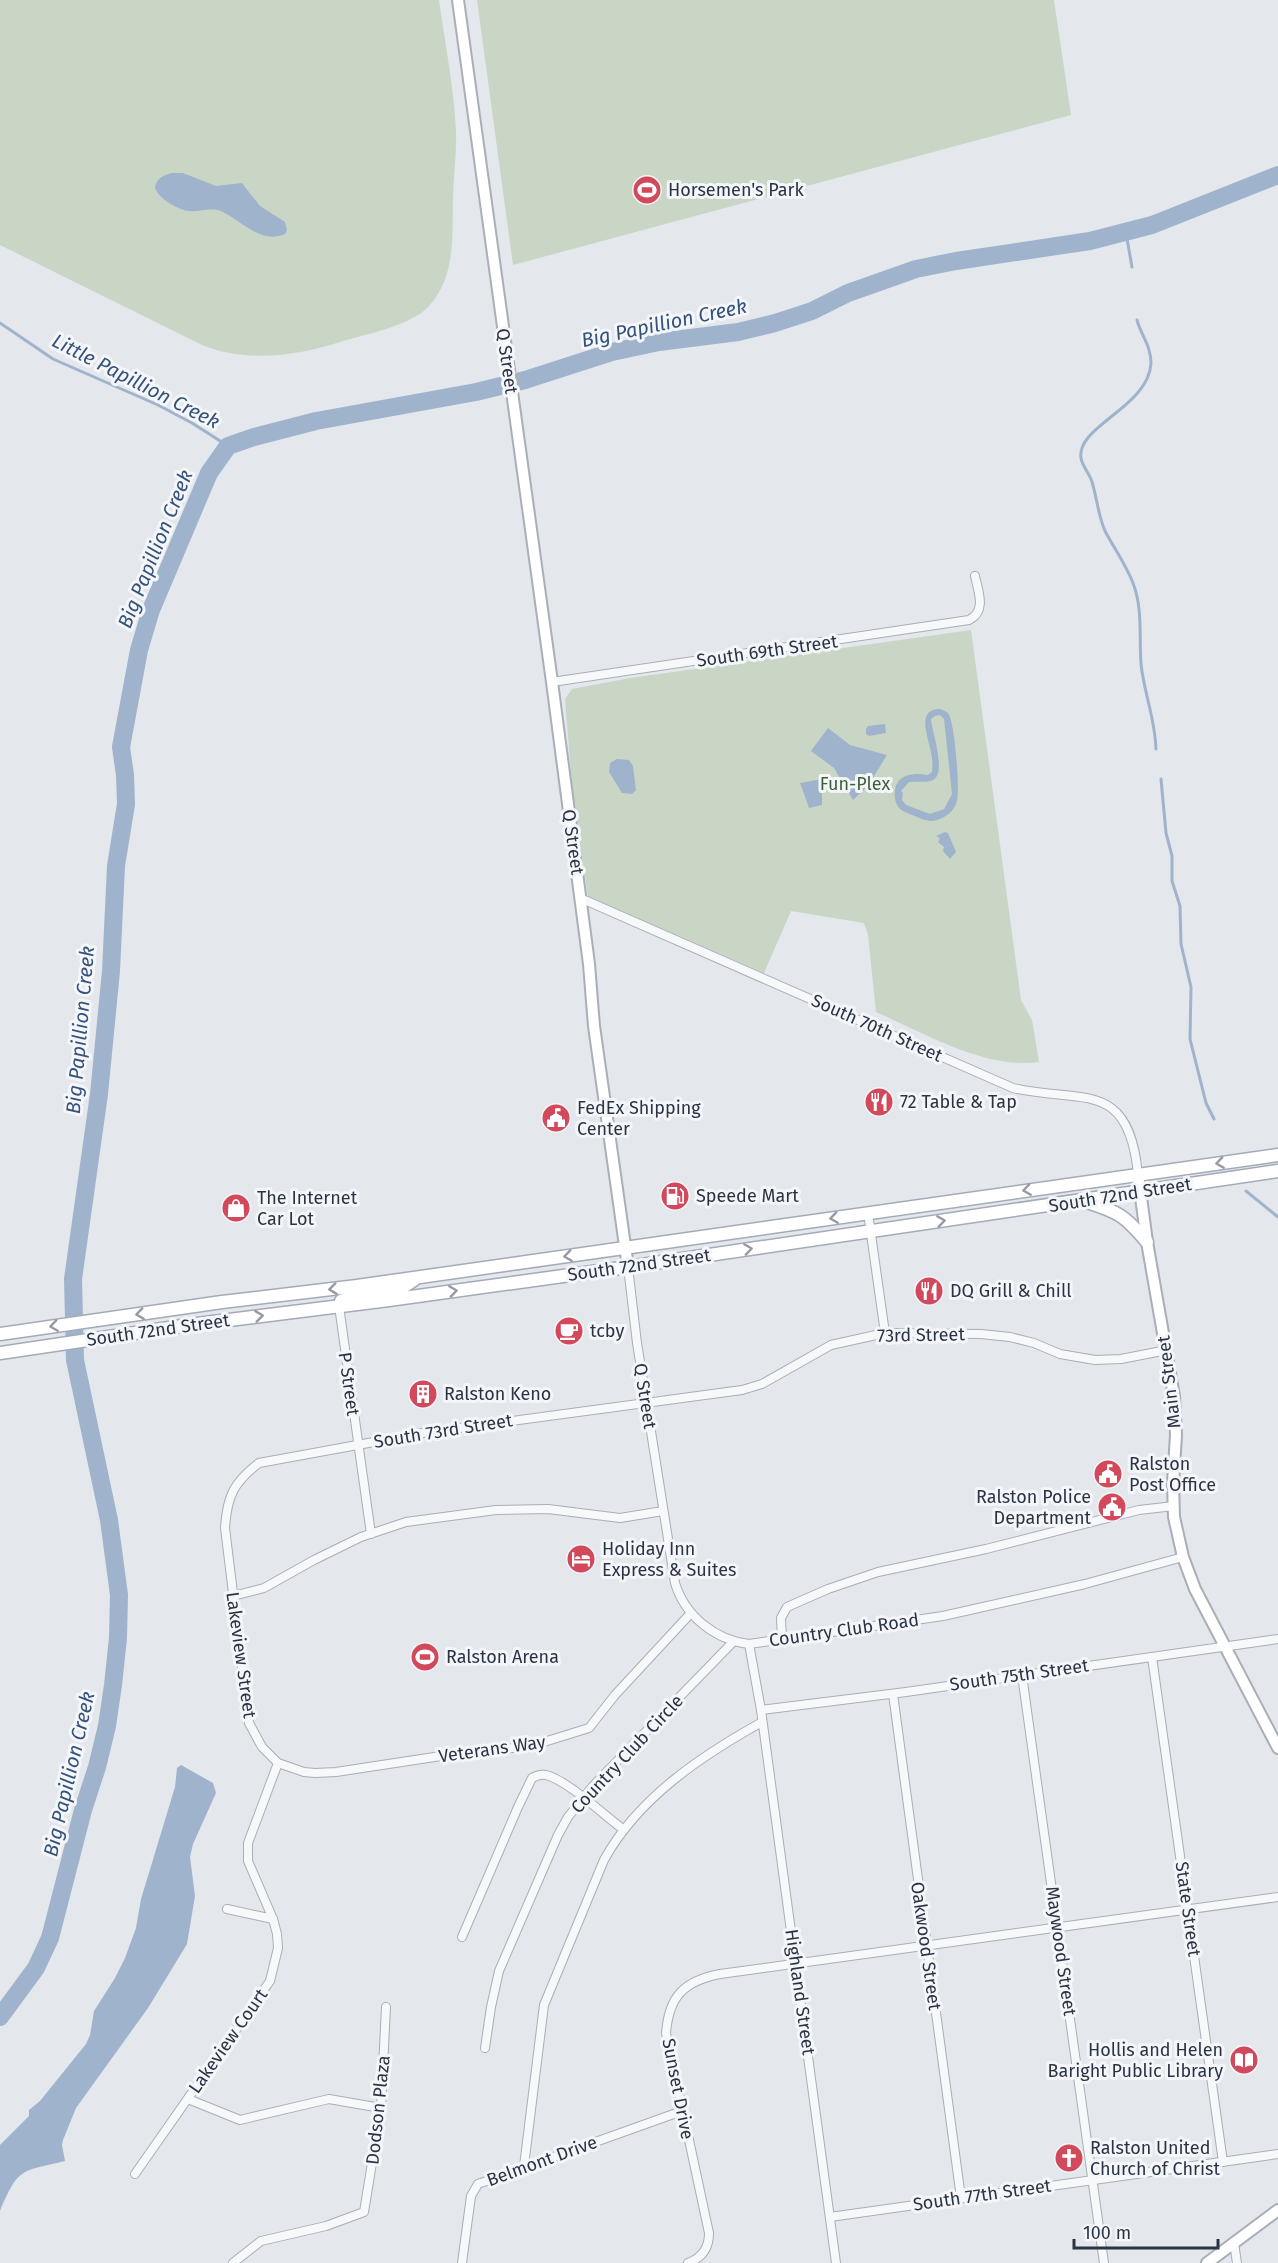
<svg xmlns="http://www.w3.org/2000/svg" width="1278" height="2263" viewBox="0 0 1278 2263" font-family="'Fira Sans',sans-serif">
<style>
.green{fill:#c9d6c5}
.water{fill:#9fb4cc;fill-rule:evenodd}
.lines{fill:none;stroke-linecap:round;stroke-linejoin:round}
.stream{stroke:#9fb4cc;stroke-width:3}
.river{stroke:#9fb4cc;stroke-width:18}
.minor-casing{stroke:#a9aeb7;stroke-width:10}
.secondary-casing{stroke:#a9aeb7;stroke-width:14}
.primary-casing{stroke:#a3abb8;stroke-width:15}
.minor{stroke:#f7f8fa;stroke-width:8}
.secondary{stroke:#fff;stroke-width:10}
.primary{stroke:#fff;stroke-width:12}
.oneway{stroke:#959aa2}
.labels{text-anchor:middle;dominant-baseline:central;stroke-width:6;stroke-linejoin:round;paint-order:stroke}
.poi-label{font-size:18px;fill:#2b3445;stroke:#f4f6f9;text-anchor:start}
.street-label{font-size:18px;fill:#2b3445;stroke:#f4f6f9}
.park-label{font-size:18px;fill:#3f6138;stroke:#f4f6f9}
.water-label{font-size:20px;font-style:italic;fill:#34527a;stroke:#f4f6f9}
</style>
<rect width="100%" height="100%" fill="#e4e7ec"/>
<g class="green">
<path d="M0 0H439C445 43 454 88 456 131 457 154 453 176 453 199 452 236 456 278 428 307 410 326 366 334 340 342 296 356 246 363 202 345L0 245Z"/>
<path d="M477 0H1054L1071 115 513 265Z"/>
<path d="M971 630 1021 1000 1032 1020 1039 1062C986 1070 924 1033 876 1012L868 935 864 923 791 911 764 973 588 897 572 786 565 699 572 689 630 678Z"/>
</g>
<g class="water">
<path d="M172 173H183L216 186 242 183 260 206 285 222 287 230 285 234C261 245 241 220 221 211 210 207 200 212 189 211 178 210 158 198 155 188 156 178 164 175 172 173Z"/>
<path d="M940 709C943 710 946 711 948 713 955 722 960 790 957 801 954 812 944 819 933 821 926 821 921 819 915 816 910 814 903 812 899 808 895 803 894 796 895 790 898 773 915 773 928 775L932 772C933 764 932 756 930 748 927 733 917 709 940 709ZM940 715 944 719 952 794 944 809 930 814 906 805 902 800 903 793 901 791 909 782C916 781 927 783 933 780 947 773 932 732 931 719L935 716Z"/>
<path d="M885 724 886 733 869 736 866 734V729L868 726Z"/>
<path d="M828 728 850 745 887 755 868 786 853 800 834 768 811 751Z"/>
<path d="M617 759 629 760 633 766 636 790 632 794 622 793 609 772 610 763Z"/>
<path d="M822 779V805L809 808 800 783Z"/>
<path d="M945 832 948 833 956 852 950 859 943 851 944 847 938 842 940 838 936 836Z"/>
<path d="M181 1765 213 1783 216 1793 193 1844 190 1857 195 1896 187 1944 148 2008 76 2108 63 2140 62 2145 65 2161C20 2172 19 2167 0 2211V2145L29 2116V2110L40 2101 86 2044 90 2035 94 2011 115 1978 125 1958 136 1928 141 1899 175 1787 177 1768Z"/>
</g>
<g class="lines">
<g class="stream">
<path d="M1126 233 1132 267"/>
<path d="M1137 320C1141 335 1151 346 1151 363 1149 407 1076 426 1081 458 1082 466 1090 474 1092 482 1097 498 1098 515 1105 531 1114 548 1126 565 1133 583 1143 609 1139 637 1141 664 1144 693 1155 718 1156 749"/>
<path d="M0 323 53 359 158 405 192 423 228 446"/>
<path d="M1161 779 1166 833 1172 856V881L1180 906 1181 944 1191 987 1190 1039 1206 1103 1214 1119"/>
<path d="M1246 1191 1278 1217"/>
</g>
<path class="river" d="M0 2017 36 1968 50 1938 83 1810 97 1767 107 1726 113 1685 118 1638 119 1595 109 1520 75 1360 73 1279 99 1094 111 971 116 866 126 804 125 775 121 747 139 650 151 610 209 473 228 446 254 437 316 421 476 392 525 380 612 352 659 342 738 332 775 323 812 311 848 293 916 269 956 261 1090 241 1152 225 1278 175"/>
<g class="minor-casing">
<g id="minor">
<path d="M552 682 969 620C987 611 978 591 975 576"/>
<path d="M580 898 1013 1088C1082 1104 1129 1078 1138 1175"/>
<path d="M868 1213 885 1333"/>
<path d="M628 1267 637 1343 675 1583C685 1616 715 1640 749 1644L943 1616 1085 1584 1183 1557"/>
<path d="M339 1306 371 1534"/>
<path d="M233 1596 264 1588 314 1560 361 1537 406 1522 496 1510 548 1509 620 1518 663 1511"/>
<path d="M691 1613 615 1695 589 1728 531 1746 441 1756 336 1772 315 1773 304 1772 278 1763 262 1747 249 1723 225 1528C227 1496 234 1482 259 1463L423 1433 742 1390 762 1384 831 1345 885 1333 981 1334 1010 1337 1034 1343 1060 1354 1095 1360 1121 1359 1167 1350"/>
<path d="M782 1639 781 1618 787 1607 828 1589 878 1572 986 1549 1139 1510 1174 1506"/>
<path d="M749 1644 761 1710 836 2263"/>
<path d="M1152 1657 1223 2162"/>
<path d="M1022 1675 1104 2263"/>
<path d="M893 1694 961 2198"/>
<path d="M761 1710 906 1692 1278 1639"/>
<path d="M227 1909 273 1919"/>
<path d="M462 1937 518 1807 532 1778C537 1775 540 1774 546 1775 567 1780 605 1816 624 1830"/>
<path d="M485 2048 491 2007 499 1971 558 1835 568 1817 592 1787 733 1642"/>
<path d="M188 2099 240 2120 329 2099 381 2108"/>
<path d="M524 2166 544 2005 604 1860C638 1798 701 1756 762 1722"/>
<path d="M135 2174 270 1981 278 1948 277 1934 273 1919 248 1861V1843L278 1763"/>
<path d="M830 2217 1278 2154"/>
<path d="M1234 2243 1237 2263"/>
<path d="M233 2263 261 2241 326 2226 364 2212 381 2108 386 2007"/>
<path d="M462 2263 471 2196 478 2184 682 2111"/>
<path d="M688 2263C702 2258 709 2248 709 2233L666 2033C669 1996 684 1981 720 1974L1278 1897"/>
</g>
</g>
<g class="secondary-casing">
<g id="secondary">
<path d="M458 0 552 682 589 964 594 1026 628 1267"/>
<path d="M1138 1175 1147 1242 1174 1396 1176 1435 1173 1483 1174 1517 1183 1557 1195 1589 1278 1748"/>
<path d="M1207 2263 1278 2210"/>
</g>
</g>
<g class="primary-casing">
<g id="primary">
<path d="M1087 1202C1119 1212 1125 1216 1147 1242"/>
<path d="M341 1301 355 1296 402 1288 415 1279"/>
<path d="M0 1334 222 1302 357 1286 1278 1155"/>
<path d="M0 1353 189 1325 389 1300 628 1267 1278 1171"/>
</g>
</g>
<use href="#minor" class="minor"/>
<use href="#secondary" class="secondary"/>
<use href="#primary" class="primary"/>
</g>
<defs><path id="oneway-chevron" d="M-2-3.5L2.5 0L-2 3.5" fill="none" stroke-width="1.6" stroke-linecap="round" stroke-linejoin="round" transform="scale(1.5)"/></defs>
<g class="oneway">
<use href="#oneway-chevron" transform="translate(1220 1163) rotate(172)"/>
<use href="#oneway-chevron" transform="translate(1027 1190) rotate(172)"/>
<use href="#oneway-chevron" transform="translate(834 1218) rotate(172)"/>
<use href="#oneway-chevron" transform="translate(941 1221) rotate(-8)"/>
<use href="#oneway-chevron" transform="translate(748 1249) rotate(-8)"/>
<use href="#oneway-chevron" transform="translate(568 1256) rotate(172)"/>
<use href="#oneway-chevron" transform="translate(333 1289) rotate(173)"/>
<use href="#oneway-chevron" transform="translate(453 1291) rotate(-8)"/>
<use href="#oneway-chevron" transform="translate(140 1314) rotate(172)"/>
<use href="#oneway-chevron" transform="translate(259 1316) rotate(-7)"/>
<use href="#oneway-chevron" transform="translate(54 1326) rotate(172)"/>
</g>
<defs>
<g id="stadium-disc" transform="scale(1.5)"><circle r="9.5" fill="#d1495b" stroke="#f4f6f9"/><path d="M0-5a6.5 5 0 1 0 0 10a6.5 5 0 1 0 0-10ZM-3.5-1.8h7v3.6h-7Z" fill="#fff"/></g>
<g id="restaurant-disc" transform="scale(1.5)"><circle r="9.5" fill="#d1495b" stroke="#f4f6f9"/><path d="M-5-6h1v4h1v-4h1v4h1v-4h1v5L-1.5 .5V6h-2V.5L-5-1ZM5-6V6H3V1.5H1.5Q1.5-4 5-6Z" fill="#fff"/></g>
<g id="civic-disc" transform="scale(1.5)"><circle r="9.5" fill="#d1495b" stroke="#f4f6f9"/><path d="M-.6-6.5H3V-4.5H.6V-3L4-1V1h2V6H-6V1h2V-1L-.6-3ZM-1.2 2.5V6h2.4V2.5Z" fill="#fff"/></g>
<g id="fuel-disc" transform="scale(1.5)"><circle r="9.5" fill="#d1495b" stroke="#f4f6f9"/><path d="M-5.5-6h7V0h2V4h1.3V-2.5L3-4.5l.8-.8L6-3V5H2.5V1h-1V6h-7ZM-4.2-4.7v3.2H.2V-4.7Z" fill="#fff"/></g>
<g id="shop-disc" transform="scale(1.5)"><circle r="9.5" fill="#d1495b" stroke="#f4f6f9"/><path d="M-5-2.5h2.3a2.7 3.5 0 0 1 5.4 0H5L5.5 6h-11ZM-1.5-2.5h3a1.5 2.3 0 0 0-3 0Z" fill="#fff"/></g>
<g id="cafe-disc" transform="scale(1.5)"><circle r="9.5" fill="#d1495b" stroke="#f4f6f9"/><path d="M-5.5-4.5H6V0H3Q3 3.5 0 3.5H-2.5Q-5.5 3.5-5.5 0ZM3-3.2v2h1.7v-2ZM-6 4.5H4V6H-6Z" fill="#fff"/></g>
<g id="building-disc" transform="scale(1.5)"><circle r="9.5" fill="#d1495b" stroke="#f4f6f9"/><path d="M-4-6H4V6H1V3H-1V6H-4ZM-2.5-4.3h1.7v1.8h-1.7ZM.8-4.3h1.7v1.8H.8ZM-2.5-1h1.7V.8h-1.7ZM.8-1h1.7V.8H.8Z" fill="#fff"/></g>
<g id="hotel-disc" transform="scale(1.5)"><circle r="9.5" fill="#d1495b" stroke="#f4f6f9"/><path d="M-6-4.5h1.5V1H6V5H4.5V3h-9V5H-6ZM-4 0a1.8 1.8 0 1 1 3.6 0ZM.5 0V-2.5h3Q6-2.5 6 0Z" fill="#fff"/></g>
<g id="library-disc" transform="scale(1.5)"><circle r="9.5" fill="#d1495b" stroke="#f4f6f9"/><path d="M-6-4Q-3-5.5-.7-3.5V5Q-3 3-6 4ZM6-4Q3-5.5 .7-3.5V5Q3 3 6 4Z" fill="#fff"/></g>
<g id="church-disc" transform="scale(1.5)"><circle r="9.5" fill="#d1495b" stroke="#f4f6f9"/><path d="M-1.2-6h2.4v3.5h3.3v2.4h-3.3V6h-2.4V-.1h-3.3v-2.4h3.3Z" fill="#fff"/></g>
</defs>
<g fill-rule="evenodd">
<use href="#stadium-disc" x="647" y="190"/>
<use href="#restaurant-disc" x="879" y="1102"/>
<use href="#civic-disc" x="556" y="1118"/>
<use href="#fuel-disc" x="675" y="1196"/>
<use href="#shop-disc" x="236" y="1208"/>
<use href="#restaurant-disc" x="929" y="1291"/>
<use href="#cafe-disc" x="569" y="1331"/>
<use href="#building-disc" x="423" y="1394"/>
<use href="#civic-disc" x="1108" y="1474"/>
<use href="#civic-disc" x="1112" y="1507"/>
<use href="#hotel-disc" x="581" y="1559"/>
<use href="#stadium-disc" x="425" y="1657"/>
<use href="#library-disc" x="1244" y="2060"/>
<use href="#church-disc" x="1069" y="2158"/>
</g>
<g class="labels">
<g class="poi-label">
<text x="668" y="190">Horsemen's Park</text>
<text x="900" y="1102">72 Table &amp; Tap</text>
<text x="577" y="1108">FedEx Shipping<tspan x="577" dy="21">Center</tspan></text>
<text x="696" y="1196">Speede Mart</text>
<text x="257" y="1198">The Internet<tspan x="257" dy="21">Car Lot</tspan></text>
<text x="950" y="1291">DQ Grill &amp; Chill</text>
<text x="590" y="1331">tcby</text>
<text x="444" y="1394">Ralston Keno</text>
<text x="1129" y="1464">Ralston<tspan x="1129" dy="21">Post Office</tspan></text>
<text x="1091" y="1497" text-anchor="end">Ralston Police<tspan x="1091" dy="21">Department</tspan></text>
<text x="602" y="1549">Holiday Inn<tspan x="602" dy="21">Express &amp; Suites</tspan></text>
<text x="446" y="1657">Ralston Arena</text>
<text x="1223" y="2050" text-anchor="end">Hollis and Helen<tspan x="1223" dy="21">Baright Public Library</tspan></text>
<text x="1090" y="2148">Ralston United<tspan x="1090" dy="21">Church of Christ</tspan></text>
</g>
<g class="street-label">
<text transform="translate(507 361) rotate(82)">Q Street</text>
<text transform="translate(767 651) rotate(-8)">South 69th Street</text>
<text transform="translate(573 842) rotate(82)">Q Street</text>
<text transform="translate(877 1028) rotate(24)">South 70th Street</text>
<text transform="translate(1120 1195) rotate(-9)">South 72nd Street</text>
<text transform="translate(639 1265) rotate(-8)">South 72nd Street</text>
<text transform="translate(158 1330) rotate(-8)">South 72nd Street</text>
<text transform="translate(921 1335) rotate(-1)">73rd Street</text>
<text transform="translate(1169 1382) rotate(-97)">Main Street</text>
<text transform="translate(349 1384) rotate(82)">P Street</text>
<text transform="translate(645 1396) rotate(81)">Q Street</text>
<text transform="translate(443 1431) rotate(-9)">South 73rd Street</text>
<text transform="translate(844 1630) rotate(-8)">Country Club Road</text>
<text transform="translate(241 1655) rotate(82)">Lakeview Street</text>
<text transform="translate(1019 1675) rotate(-8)">South 75th Street</text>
<text transform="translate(492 1749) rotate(-8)">Veterans Way</text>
<text transform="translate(627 1754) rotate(-47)">Country Club Circle</text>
<text transform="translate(1188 1909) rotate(82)">State Street</text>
<text transform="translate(926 1946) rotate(82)">Oakwood Street</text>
<text transform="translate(1061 1951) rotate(82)">Maywood Street</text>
<text transform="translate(800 1992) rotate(82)">Highland Street</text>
<text transform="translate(228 2041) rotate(-55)">Lakeview Court</text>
<text transform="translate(678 2089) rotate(79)">Sunset Drive</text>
<text transform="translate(378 2110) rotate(-84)">Dodson Plaza</text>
<text transform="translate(542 2161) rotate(-20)">Belmont Drive</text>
<text transform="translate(982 2195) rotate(-8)">South 77th Street</text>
</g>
<g class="park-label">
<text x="855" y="784">Fun-Plex</text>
</g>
<g class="water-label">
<text transform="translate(664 323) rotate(-12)">Big Papillion Creek</text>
<text transform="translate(136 381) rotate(27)">Little Papillion Creek</text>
<text transform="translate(155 549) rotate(-68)">Big Papillion Creek</text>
<text transform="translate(80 1030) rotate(-85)">Big Papillion Creek</text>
<text transform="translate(69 1774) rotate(-77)">Big Papillion Creek</text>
</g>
</g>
<path d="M1074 2239v9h144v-9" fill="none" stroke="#2b3445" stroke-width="3"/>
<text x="1083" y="2239" font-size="18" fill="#2b3445" stroke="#f4f6f9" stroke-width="4.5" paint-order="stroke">100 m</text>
</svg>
